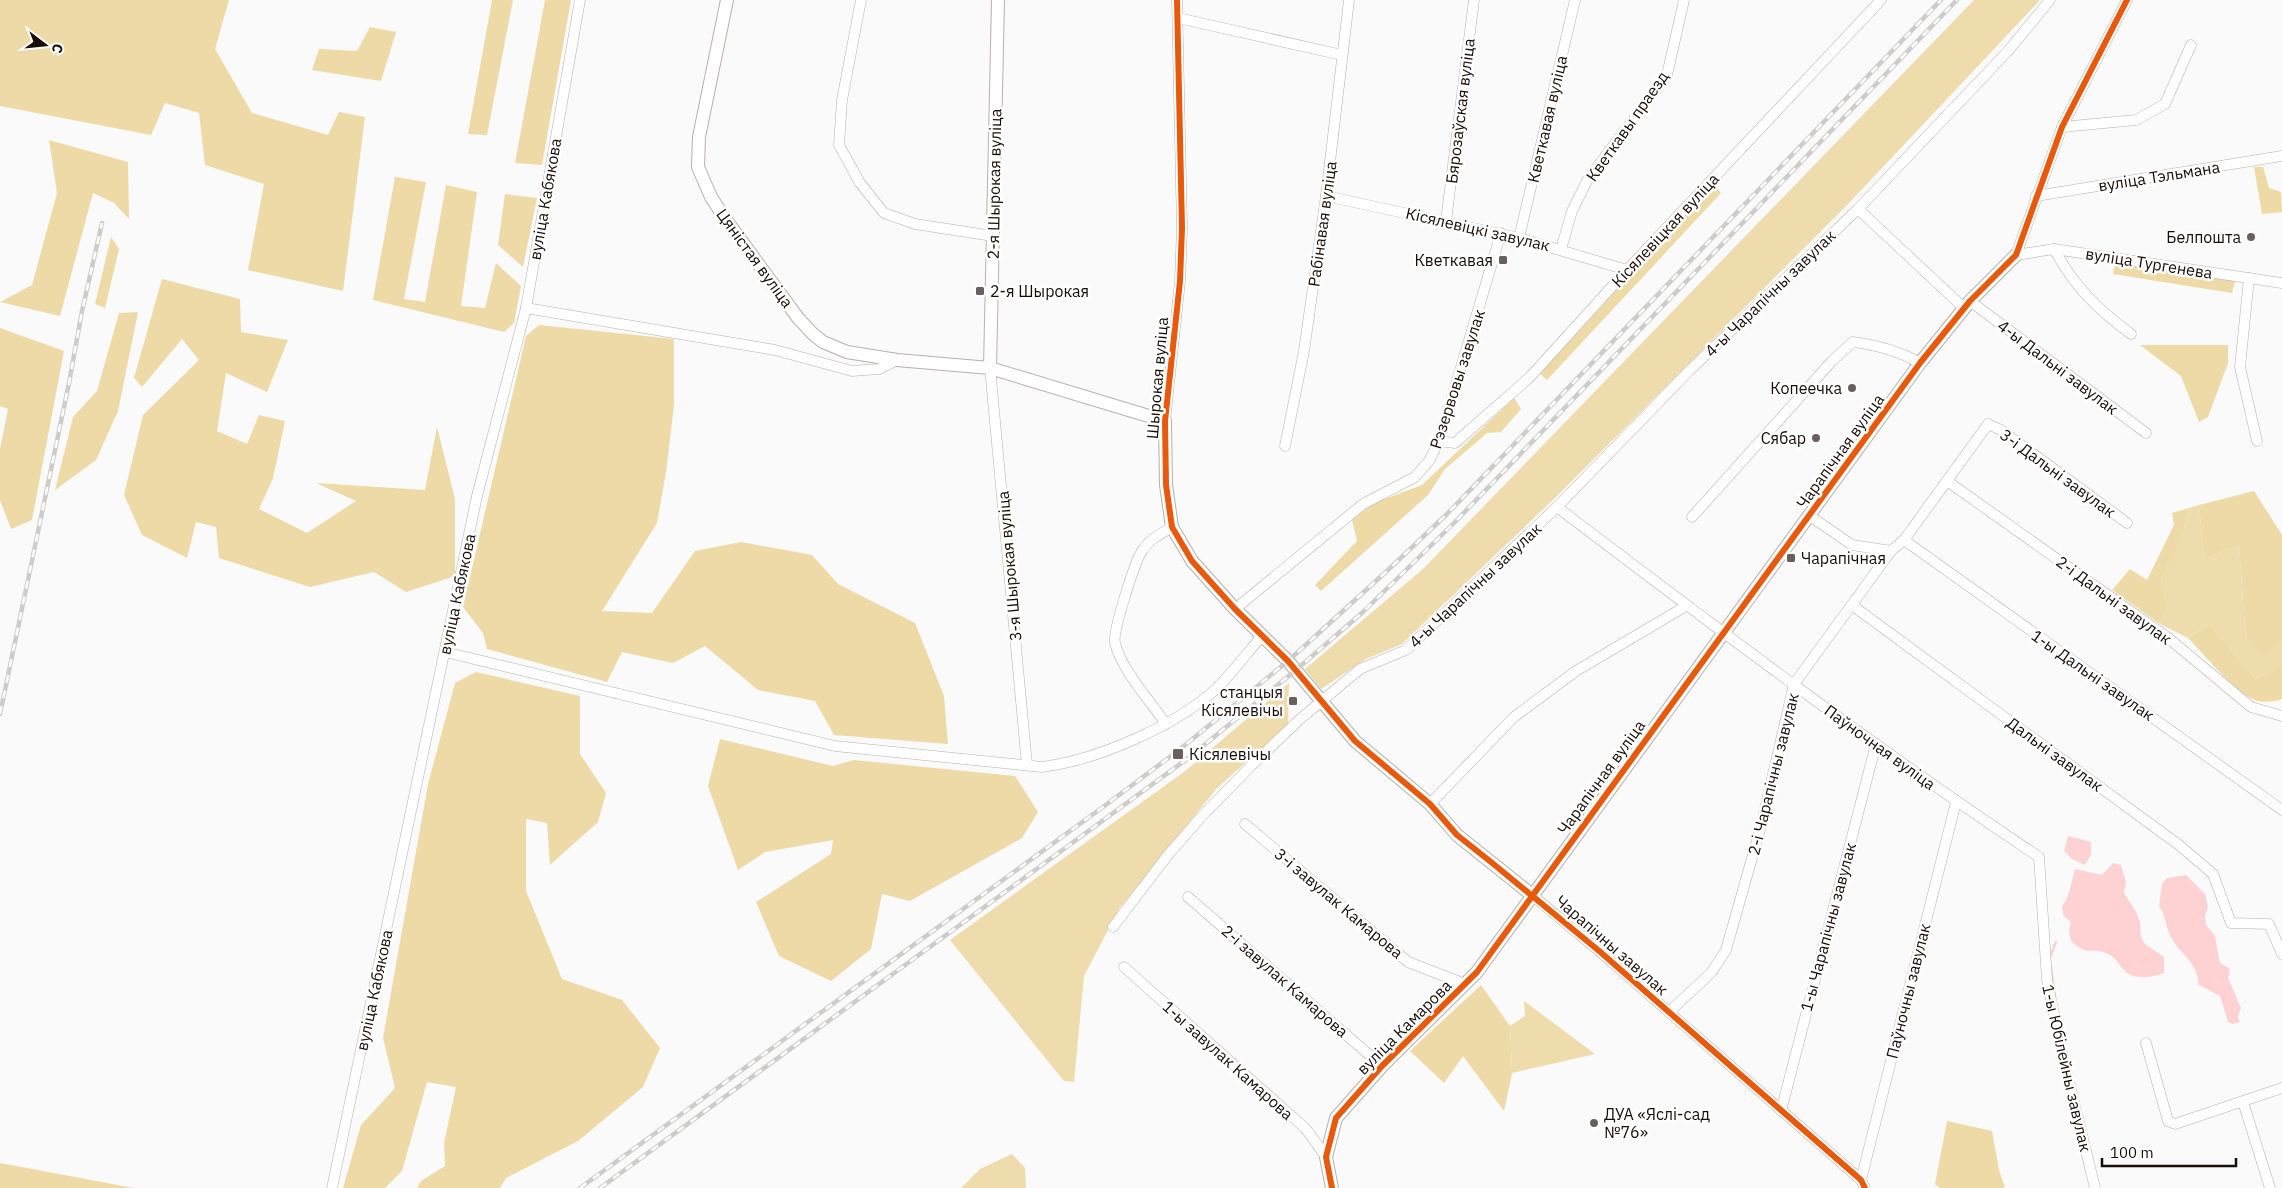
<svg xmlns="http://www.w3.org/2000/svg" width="2282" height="1188" viewBox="0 0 2282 1188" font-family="'IBM Plex Sans',sans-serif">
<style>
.green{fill:#eedcac}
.forest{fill:#eddaa6}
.water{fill:#fed1d3}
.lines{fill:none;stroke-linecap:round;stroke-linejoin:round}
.stream{stroke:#fed1d3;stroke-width:2.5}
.minor-casing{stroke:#b7b1ae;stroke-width:11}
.tertiary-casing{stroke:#b7b1ae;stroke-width:14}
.minor{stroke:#fefefe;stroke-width:10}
.tertiary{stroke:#fefefe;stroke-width:12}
.rail-casing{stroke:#cdcccb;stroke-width:4.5}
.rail{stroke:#fff;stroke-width:2.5;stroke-dasharray:8;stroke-linecap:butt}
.cycleway-casing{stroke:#fff;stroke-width:9}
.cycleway{stroke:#e8590c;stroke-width:6}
.poi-dot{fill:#67605c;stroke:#fff;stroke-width:2}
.labels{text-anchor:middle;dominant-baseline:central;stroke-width:5;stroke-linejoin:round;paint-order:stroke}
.street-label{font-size:16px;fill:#180d07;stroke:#fff}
.poi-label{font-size:16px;fill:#180d07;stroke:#fff;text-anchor:end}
</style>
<rect width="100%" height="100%" fill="#fafafa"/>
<g class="green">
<path d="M1974 0H2040L1850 202 1555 498 1402 644 1366 659 1321 689 1305 669 1423 569Z"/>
<path d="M2199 505 2204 559 2239 545 2246 642 2263 652 2282 644V664L2256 679 2210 624 2188 638 2160 624 2167 607 2161 579 2182 538 2189 508Z"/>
<path d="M1289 683 1288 725 1217 788 1119 909 1084 976 1074 1082 1064 1081 950 940 1184 772Z"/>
<path d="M1524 1001 1595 1054 1512 1073 1510 1026 1525 1016Z"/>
<path d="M1012 1154 1025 1168 1026 1188H961L980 1169Z"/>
</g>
<g class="forest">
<path d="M0 0H229L215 49 252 113 328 135 339 112 365 117 343 291 248 270 264 184 205 165 199 113 165 103 151 135 0 106Z"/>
<path d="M492 0H513L487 135 468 134Z"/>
<path d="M545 0H571L542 165 515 163Z"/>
<path d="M370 27 396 32 381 81 312 70 319 49 357 51Z"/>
<path d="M49 140 128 162 129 219 114 203 93 193 60 316 0 302 32 285 57 193Z"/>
<path d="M2254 167H2263L2269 188 2281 192 2282 212 2262 214Z"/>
<path d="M395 177 426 182 404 299 425 302 446 185 477 192 461 306 485 308 496 263 521 286 514 323 504 332 373 300Z"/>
<path d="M1713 184 1721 193 1547 380 1540 374Z"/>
<path d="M505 194 537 198 523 267 498 245Z"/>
<path d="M111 237 119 249 105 308 95 304Z"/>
<path d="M2115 263 2235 281 2232 293 2113 274Z"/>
<path d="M162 279 240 299 241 332 288 340 267 392 226 373 217 431 247 444 259 415 285 421 273 478 259 509 307 533 356 501 316 483 425 490 437 427 455 499V576L406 592 374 572 310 587 219 558 216 527 196 522 187 558 142 535 124 495 143 415 199 360 182 339 142 387 134 378Z"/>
<path d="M138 312 118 411 96 460 55 490 73 417 97 391 119 313Z"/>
<path d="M539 325 674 339V405L666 472 657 523 602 611 652 613 695 551 741 542 812 555 838 584 915 623 944 696 948 744 834 735 815 701 758 690 705 646 673 663 622 652 607 682 487 649 483 633 463 607 526 336Z"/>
<path d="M0 328 64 351 32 520 11 529 0 500V449L8 409 0 406Z"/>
<path d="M2140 345H2228V363L2208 417 2199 422 2181 376Z"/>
<path d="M1514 398 1521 409 1501 432 1487 433 1445 469 1428 495 1321 591 1315 585 1357 541 1352 520 1374 503 1422 485Z"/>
<path d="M2254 491 2282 535V644L2263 653 2246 642 2239 545 2204 559 2199 505Z"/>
<path d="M2189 508 2182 538 2161 579 2167 607 2160 624 2112 590 2130 569 2147 580 2174 525 2172 513Z"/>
<path d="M2210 624 2256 679 2282 664V699C2275 702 2261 703 2255 700 2234 692 2204 654 2188 638Z"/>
<path d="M476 672 580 696V754L606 793 598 822 550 865 547 823 526 819V891L562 979 622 1000 660 1048 643 1087 578 1141 506 1178 500 1188H417L421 1181 445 1166 444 1143 456 1087 427 1082 402 1171 385 1188H343L361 1125 395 1088 383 1038 428 784 455 683Z"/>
<path d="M720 739 833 766 854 760 1015 776 1038 812 1022 838 910 901 882 894 871 949 831 981 779 956 756 902 831 854 833 840 765 852 738 870 708 786Z"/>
<path d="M1481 985 1510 1026 1512 1073 1504 1111 1463 1056 1444 1083 1410 1051Z"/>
<path d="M1947 1121 1992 1131 1999 1170 2005 1188H1940L1935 1184Z"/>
<path d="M0 1163 134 1188H0Z"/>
</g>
<g class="water">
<path d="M2068 836 2091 842V854L2085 865 2072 859 2064 851Z"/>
<path d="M2113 863 2121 865 2126 882 2124 893 2136 912 2140 922 2141 937 2145 944 2164 957V973C2155 977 2134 980 2126 972 2119 966 2117 957 2106 953 2089 947 2088 957 2071 941L2069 930 2071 922 2063 915 2062 906C2070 897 2071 882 2075 869L2102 875Z"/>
<path d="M2186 875 2205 894 2208 907 2205 916 2206 925 2215 936 2220 963 2230 969 2228 978 2241 1008 2238 1017 2240 1022 2233 1024 2228 1022 2220 996 2199 985C2196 958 2179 955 2170 935 2165 925 2166 915 2159 906L2162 884 2167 878Z"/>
</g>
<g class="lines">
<g class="stream">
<path d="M2050 957 2056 942"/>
<path d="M2051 968 2055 997"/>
</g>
<g class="minor-casing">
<g id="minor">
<path d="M861 0 842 100 839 145 860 183 884 213 915 224 993 236"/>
<path d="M2127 0 2062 127 2016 255 2054 249 2282 283"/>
<path d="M1178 18 1342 55"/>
<path d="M2062 127 2136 120 2165 104 2191 45"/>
<path d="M1326 196 1519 238 1627 270"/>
<path d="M2036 196 2282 156"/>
<path d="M1858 209 1964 308"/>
<path d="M1446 221 1474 0"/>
<path d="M1519 238 1575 0"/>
<path d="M1561 249 1572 211 1588 179 1667 75 1684 0"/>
<path d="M2054 249C2074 286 2097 309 2131 334"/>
<path d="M2249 278 2240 367 2257 441"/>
<path d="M1970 301 2146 433"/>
<path d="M526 308 775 350 852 371 879 369 897 360"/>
<path d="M990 368 1027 765"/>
<path d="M1165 421 1180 281 1182 228 1177 0"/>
<path d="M1439 441 1455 443 1530 377 1627 270 1881 0"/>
<path d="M1285 446 1304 351 1326 196 1349 0"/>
<path d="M1947 481 2167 637 2251 707 2282 716"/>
<path d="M1557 507C1715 627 1874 747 2039 857L2047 980 2060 1044 2095 1188"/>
<path d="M1810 516 1852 545 1891 551"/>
<path d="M1692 517 1832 361 1853 342C1877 345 1899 351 1920 363"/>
<path d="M1904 540 2282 810"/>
<path d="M1853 606 2179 845 2213 874 2231 923 2269 924 2282 954"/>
<path d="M1235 609 1363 504 1415 477 1429 461 1439 441 1501 233"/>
<path d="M445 652 835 746 1042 767C1097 760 1176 726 1217 688 1233 672 1247 653 1262 636"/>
<path d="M1166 724C1150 701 1121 669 1115 643 1112 633 1135 561 1142 551 1149 539 1161 534 1172 527"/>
<path d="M1430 804 1514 717 1576 671 1686 606"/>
<path d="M1245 824 1408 962 1465 984"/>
<path d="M1532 895 1598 950 1861 1180 1865 1188"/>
<path d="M1188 897 1382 1066"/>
<path d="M1113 927 1168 855 1202 816 1251 766 1299 720 1360 669 1406 650 1557 507 1690 370 1858 209 2008 51 2050 0"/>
<path d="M1124 967 1306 1129 1326 1157"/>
<path d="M1669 1012 1711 973 1726 950 1761 826 1794 684 1891 551 1904 540 1988 424 2001 430 2127 523"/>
<path d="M2146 1043 2168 1121 2175 1124 2282 1088"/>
<path d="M2243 1102 2270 1188"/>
<path d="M1781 1111 1876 744"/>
<path d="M1861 1180 1956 802"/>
<path d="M332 1188 477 496 526 308 580 0"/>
</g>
</g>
<g class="tertiary-casing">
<g id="tertiary">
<path d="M727 0 699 137 698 167 711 197 726 220 798 318 813 334 823 342 847 352 897 360 990 368 1165 421 1166 485 1172 527 1192 561 1235 609 1288 661 1355 741 1430 804 1457 835 1532 895"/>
<path d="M990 368 998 0"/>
<path d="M1332 1188 1326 1157 1336 1118 1382 1066 1477 972 1920 363 1970 301 2016 255"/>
</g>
</g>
<use href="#minor" class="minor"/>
<use href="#tertiary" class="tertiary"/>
<g class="rail-casing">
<g id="rail">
<path d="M0 714 69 383 82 311 102 223"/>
<path d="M580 1188 1103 807 1179 750 1288 661 1388 570 1446 515 1941 0"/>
<path d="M600 1188 1187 759 1296 670 1363 612 1454 523 1957 0"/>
</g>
</g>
<use href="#rail" class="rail"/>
<g class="cycleway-casing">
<g id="cycleway">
<path d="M1177 0 1182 228 1180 281 1165 421 1166 485 1172 527 1192 561 1235 609 1288 661 1355 741 1430 804 1457 835 1491 862 1598 950 1861 1180 1865 1188"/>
<path d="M1332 1188 1326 1157 1336 1118 1382 1066 1477 972 1920 363 1970 301 2016 255 2062 127 2127 0"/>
</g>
</g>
<use href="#cycleway" class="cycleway"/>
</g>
<g class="poi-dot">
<circle cx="2251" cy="237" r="5"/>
<rect x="1498" y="255" width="10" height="10" rx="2.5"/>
<rect x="975" y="286" width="10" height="10" rx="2.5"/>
<circle cx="1852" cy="388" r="5"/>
<circle cx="1816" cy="438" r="5"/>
<rect x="1786" y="553" width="10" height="10" rx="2.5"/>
<rect x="1288" y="696" width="10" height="10" rx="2.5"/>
<rect x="1172" y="748" width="12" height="12" rx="2.5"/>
<circle cx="1594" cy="1123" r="5"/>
</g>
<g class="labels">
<g class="street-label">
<text transform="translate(1460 111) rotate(-83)">Бярозаўская вуліца</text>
<text transform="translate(1547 119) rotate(-77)">Кветкавая вуліца</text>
<text transform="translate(1627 126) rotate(-55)">Кветкавы праезд</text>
<text transform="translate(2159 176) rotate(-9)">вуліца Тэльмана</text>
<text transform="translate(994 184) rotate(-89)">2-я Шырокая вуліца</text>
<text transform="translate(545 199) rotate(-80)">вуліца Кабякова</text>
<text transform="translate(1322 224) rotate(-82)">Рабінавая вуліца</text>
<text transform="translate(1478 229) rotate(13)">Кісялевіцкі завулак</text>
<text transform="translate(1665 230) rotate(-47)">Кісялевіцкая вуліца</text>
<text transform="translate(755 258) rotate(54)">Цяністая вуліца</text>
<text transform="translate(2149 263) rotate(9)">вуліца Тургенева</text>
<text transform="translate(1770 293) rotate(-44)">4-ы Чарапічны завулак</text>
<text transform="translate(2058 367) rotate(37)">4-ы Дальні завулак</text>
<text transform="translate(1157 378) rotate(-85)">Шырокая вуліца</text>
<text transform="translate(1457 379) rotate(-72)">Рэзервовы завулак</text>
<text transform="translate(1840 451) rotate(-54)">Чарапічная вуліца</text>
<text transform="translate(2058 473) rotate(36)">3-і Дальні завулак</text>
<text transform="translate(1009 566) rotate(-95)">3-я Шырокая вуліца</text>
<text transform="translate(1475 585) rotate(-43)">4-ы Чарапічны завулак</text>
<text transform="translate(457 594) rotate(-78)">вуліца Кабякова</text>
<text transform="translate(2114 600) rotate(36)">2-і Дальні завулак</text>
<text transform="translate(2093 675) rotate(35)">1-ы Дальні завулак</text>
<text transform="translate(1880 747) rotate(36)">Паўночная вуліца</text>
<text transform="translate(2055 754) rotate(36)">Дальні завулак</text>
<text transform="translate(1773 774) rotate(-76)">2-і Чарапічны завулак</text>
<text transform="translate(1601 777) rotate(-54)">Чарапічная вуліца</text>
<text transform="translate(1339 903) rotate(40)">3-і завулак Камарова</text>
<text transform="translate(1828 927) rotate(-75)">1-ы Чарапічны завулак</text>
<text transform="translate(1612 945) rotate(41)">Чарапічны завулак</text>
<text transform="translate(1285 981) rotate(41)">2-і завулак Камарова</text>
<text transform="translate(374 990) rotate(-78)">вуліца Кабякова</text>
<text transform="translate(1908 991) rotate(-76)">Паўночны завулак</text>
<text transform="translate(1404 1027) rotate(-45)">вуліца Камарова</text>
<text transform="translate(1228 1060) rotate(42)">1-ы завулак Камарова</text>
<text transform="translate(2067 1068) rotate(77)">1-ы Юбілейны завулак</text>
</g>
<g class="poi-label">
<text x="2241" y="237">Белпошта</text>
<text x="1493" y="260">Кветкавая</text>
<text x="990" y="291" text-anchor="start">2-я Шырокая</text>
<text x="1842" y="388">Копеечка</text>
<text x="1806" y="438">Сябар</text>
<text x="1801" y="558" text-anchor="start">Чарапічная</text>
<text x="1283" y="692">станцыя<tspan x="1283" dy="18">Кісялевічы</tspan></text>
<text x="1189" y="754" text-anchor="start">Кісялевічы</text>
<text x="1604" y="1114" text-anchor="start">ДУА «Яслі-сад<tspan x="1604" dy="18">№76»</tspan></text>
</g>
</g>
<g transform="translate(45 45) rotate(106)" stroke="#ffffff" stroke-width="4" paint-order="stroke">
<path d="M0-4L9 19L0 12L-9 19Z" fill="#180d07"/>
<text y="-8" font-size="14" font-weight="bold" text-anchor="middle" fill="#180d07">С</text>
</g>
<path d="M2102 1158v8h134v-8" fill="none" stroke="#180d07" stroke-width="2.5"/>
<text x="2110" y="1158" font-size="15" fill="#180d07" stroke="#ffffff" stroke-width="4" paint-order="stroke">100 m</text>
</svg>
